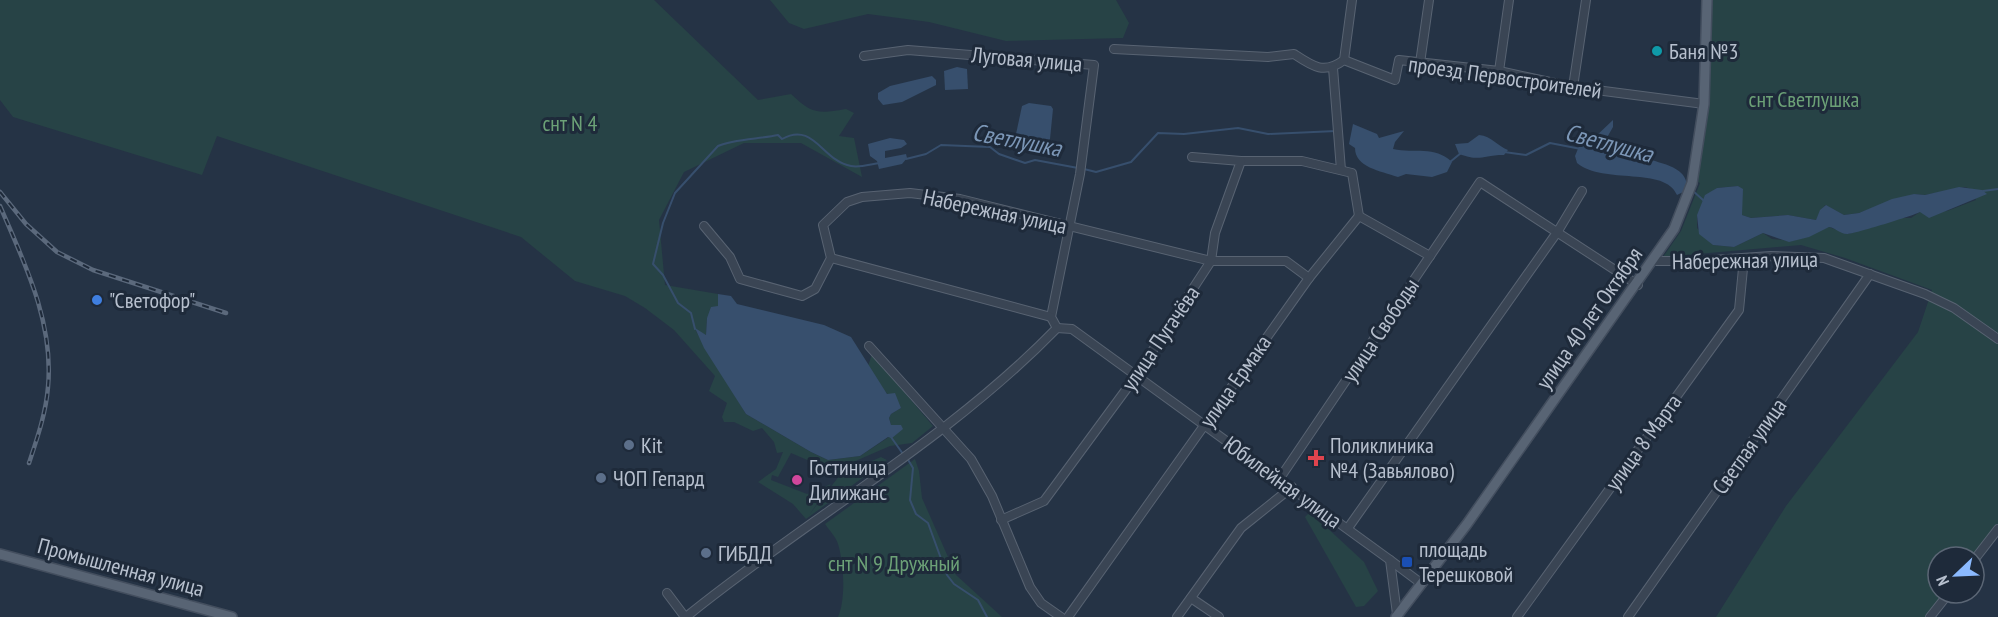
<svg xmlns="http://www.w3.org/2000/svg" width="1998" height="617" viewBox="0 0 1998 617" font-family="'PT Sans Narrow',sans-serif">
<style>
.green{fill:#274346;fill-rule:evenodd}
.water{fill:#374f6d}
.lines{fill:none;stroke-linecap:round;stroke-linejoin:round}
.stream{stroke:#374f6d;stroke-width:2}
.minor-casing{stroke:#586372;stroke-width:10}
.major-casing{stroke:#434e5e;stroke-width:12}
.minor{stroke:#3a4554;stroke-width:8}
.major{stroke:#586474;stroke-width:9}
.rail-casing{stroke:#5b697c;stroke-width:4.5}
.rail{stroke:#1e2a3a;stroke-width:2;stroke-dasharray:7;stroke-linecap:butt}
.culture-dot{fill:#0f9aa8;stroke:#1e2a3a;stroke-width:2}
.shop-dot{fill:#3f7fe0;stroke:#1e2a3a;stroke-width:2}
.service-dot{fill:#5c6f8a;stroke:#1e2a3a;stroke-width:2}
.health-dot{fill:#e0444e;stroke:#1e2a3a;stroke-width:2}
.hotel-dot{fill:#d1479c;stroke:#1e2a3a;stroke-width:2}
.transit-dot{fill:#1a4fb4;stroke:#1e2a3a;stroke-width:2}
.labels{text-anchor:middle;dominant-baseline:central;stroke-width:6;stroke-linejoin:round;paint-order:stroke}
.poi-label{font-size:22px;fill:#b7c0ce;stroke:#1e2a3a;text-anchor:start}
.street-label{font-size:22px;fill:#b7c0ce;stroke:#1e2a3a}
.park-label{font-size:22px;fill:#6ca177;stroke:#1e2a3a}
.water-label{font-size:24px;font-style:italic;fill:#7c97b7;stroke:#1e2a3a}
</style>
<rect width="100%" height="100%" fill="#253345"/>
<g class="green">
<path d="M0 0H654L758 100 791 94C812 114 818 114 846 109L854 113 839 136 854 138 862 177 801 143H744L684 172 659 220 665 285 718 294V306L707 318 706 335 696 331 746 414 811 452 828 460 860 456 889 437 891 425 889 418 891 414 901 408 880 386 868 366 872 354 933 426 912 443 890 446 844 466 843 463 838 464 839 469 833 471 791 453 778 477 772 475 771 480 807 494 831 484 809 515 840 475 881 457 887 460 806 519 793 504 758 482 776 469 783 452 777 453 774 442 762 428 753 431 734 422H724L722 417 727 403 709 391 715 376 674 330 645 308 625 296 575 281 521 237 217 136 202 175 13 117 0 100Z"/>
<path d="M770 0H1116L1129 23 1123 38 1006 41 929 22 868 14 804 29 789 23Z"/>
<path d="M1712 0H1998V524L1973 557H1938V593H1946L1927 617H1716L1786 506 1918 332 1932 290 1845 258 1801 245 1663 257 1681 231 1700 183 1698 182ZM1738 186 1742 189V215L1751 218 1788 215 1816 220 1825 205 1844 215 1859 213 1914 194 1925 195 1965 187 1971 189 1976 200 1947 211 1920 212 1911 218H1900L1848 234 1829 227 1792 241 1772 239 1763 233 1734 247 1713 245 1697 228V215L1717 188Z"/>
<path d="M915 459 919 471 922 498 956 575 1002 617H838C846 599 844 563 838 544 836 537 829 530 825 524Z"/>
<path d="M1310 512 1364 562 1378 591 1364 606 1356 607 1305 517Z"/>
</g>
<g class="water">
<path d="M957 67 967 69 968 89 945 90 944 71Z"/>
<path d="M932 76 936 80V85L902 102 883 105 878 99V93L890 86Z"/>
<path d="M1029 103 1051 106 1053 109 1050 139 1046 143 1019 138 1016 134 1022 106Z"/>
<path d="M1613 120V127L1605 141 1610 146 1627 148C1642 165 1690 159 1687 190L1677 195C1665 166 1604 185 1577 163L1575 156 1582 139 1594 138Z"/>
<path d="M1353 124 1377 134 1379 138 1404 131 1395 142 1393 149C1415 154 1434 145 1452 162L1447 172 1432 177 1406 174 1398 177C1380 171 1355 167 1355 148L1349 144Z"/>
<path d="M1479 135C1492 136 1497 146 1508 150L1504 155C1481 155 1482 162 1459 154L1455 144 1468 143Z"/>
<path d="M890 138 904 140 907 144 901 148 885 151V158L906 154 907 158 902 164 879 169 877 161 870 156 868 144Z"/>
<path d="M1738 186 1743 189 1742 215 1751 218 1788 215 1816 220 1820 210 1826 205 1844 215 1859 213 1892 199 1914 194 1925 195 1959 187 1982 190 1987 194 1929 218 1920 212C1915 215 1854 234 1847 234 1840 234 1836 228 1829 227L1809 237 1789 242 1763 233 1734 247 1713 245 1699 234 1697 215 1705 195 1717 188Z"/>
<path d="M718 294 731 296 737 304 824 325 851 337 887 394 895 393 901 408 891 414 889 418 891 425H901L903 429 892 438 888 437 860 456 828 460 811 452 746 414 704 348 695 328 706 335 707 318 711 307 718 306Z"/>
</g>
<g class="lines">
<g class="stream">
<path d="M1504 152 1526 155 1550 143 1581 149"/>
<path d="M906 159 926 154 941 145 990 147 999 154 1025 163 1035 160 1078 168"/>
<path d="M1450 162 1461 153"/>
<path d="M1084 169 1096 172 1131 162 1158 133 1184 134 1238 128 1268 134 1336 131"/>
<path d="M1692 190 1703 200"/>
<path d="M1983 191 1998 189"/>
<path d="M695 329 691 313 678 303 663 275 653 264 663 223 675 193 718 146C733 139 760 139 778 135L782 139C814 121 822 161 851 166 860 168 871 164 880 163"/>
<path d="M891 437 903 454"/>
<path d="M907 458 913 468 910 500 916 514 928 523 947 575 954 584 978 600 987 617"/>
</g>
<g class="minor-casing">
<g id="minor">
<path d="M1114 49 1268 57 1294 54C1312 66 1324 75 1344 60L1395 80 1399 60 1499 71 1573 87 1704 104"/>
<path d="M864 56 908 50 1094 65 1080 174 1051 317 1057 328"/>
<path d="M1344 60 1352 0"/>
<path d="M1420 63 1429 0"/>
<path d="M1333 68 1341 170"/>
<path d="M1499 71 1509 0"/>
<path d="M1573 87 1586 0"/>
<path d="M1241 161H1302L1352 173 1359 216"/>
<path d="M704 226 730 257 740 279 802 296 815 289 831 258 823 225 847 202 862 197 910 193 960 199 1211 261H1286L1309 278"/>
<path d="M831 258 1051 317"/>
<path d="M1653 261H1698L1771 256 1824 258 1925 294 1954 308 1998 339"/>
<path d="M1057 328 1072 329 1390 560 1397 614"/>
<path d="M869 346 971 459 992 496 1030 587 1041 603 1061 617"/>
<path d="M1280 478 1480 182 1638 285"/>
<path d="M1001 520 1044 501 1136 376 1211 261 1215 233 1241 161 1192 157"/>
<path d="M1348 528 1558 231 1582 191"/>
<path d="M1390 560 1422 584"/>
<path d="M1974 560 1998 529"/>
<path d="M667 593 685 617"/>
<path d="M1191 598 1219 617"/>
<path d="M686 617C809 517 946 442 1057 328"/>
<path d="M1068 617 1309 278 1359 216 1430 256"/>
<path d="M1177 617 1241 528 1292 487"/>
<path d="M1517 617 1739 310 1744 258"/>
<path d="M1628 617 1870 274"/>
<path d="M1930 617 1949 593"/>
</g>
</g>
<g class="major-casing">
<g id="major">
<path d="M0 554 232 617"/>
<path d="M1396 617 1467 524 1674 229 1692 183 1704 104 1707 0"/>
</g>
</g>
<use href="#minor" class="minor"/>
<use href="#major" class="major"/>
<g class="rail-casing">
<g id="rail">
<path d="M0 192 26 224 57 252 93 270 226 313"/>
<path d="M0 206C25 264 54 323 48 387 46 413 37 439 29 463"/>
</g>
</g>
<use href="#rail" class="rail"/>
</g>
<circle class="culture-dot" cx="1657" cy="51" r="6"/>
<circle class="shop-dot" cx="97" cy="300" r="6"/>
<g class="service-dot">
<circle cx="629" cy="445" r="6"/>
<circle cx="601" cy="478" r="6"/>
<circle cx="706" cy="553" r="6"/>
</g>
<path class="health-dot" d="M1313 449h6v6h6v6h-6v6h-6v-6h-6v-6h6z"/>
<circle class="hotel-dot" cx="797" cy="480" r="6"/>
<rect class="transit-dot" x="1401" y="556" width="12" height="12" rx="3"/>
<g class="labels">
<g class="poi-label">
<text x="1669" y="51">Баня №3</text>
<text x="109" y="300">"Светофор"</text>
<text x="641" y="445">Kit</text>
<text x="1330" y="445">Поликлиника<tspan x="1330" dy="25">№4 (Завьялово)</tspan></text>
<text x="809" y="467">Гостиница<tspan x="809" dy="25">Дилижанс</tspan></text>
<text x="613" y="478">ЧОП Гепард</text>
<text x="1419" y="549">площадь<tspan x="1419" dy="25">Терешковой</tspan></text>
<text x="718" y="553">ГИБДД</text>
</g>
<g class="street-label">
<text transform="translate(1027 59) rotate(5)">Луговая улица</text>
<text transform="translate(1505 77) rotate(8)">проезд Первостроителей</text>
<text transform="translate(995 211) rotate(12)">Набережная улица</text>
<text transform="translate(1745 260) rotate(-1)">Набережная улица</text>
<text transform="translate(1589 318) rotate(-55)">улица 40 лет Октября</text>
<text transform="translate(1380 330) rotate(-56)">улица Свободы</text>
<text transform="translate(1160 338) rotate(-56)">улица Пугачёва</text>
<text transform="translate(1235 381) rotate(-55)">улица Ермака</text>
<text transform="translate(1643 442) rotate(-54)">улица 8 Марта</text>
<text transform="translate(1749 446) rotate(-55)">Светлая улица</text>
<text transform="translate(1283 482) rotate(36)">Юбилейная улица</text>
<text transform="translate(121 567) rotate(15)">Промышленная улица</text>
</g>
<g class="park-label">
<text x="1804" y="99">снт Светлушка</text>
<text x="570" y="123">снт N 4</text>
<text x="894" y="563">снт N 9 Дружный</text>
</g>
<g class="water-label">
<text transform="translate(1017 140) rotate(11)">Светлушка</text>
<text transform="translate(1609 143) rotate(15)">Светлушка</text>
</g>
</g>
<g transform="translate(1956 575) rotate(247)"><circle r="28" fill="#1e2a3a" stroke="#5b6675" stroke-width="1.5"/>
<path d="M0-4.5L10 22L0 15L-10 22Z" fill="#8bbaff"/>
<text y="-9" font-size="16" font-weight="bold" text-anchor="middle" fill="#b7c0ce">N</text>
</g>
</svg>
